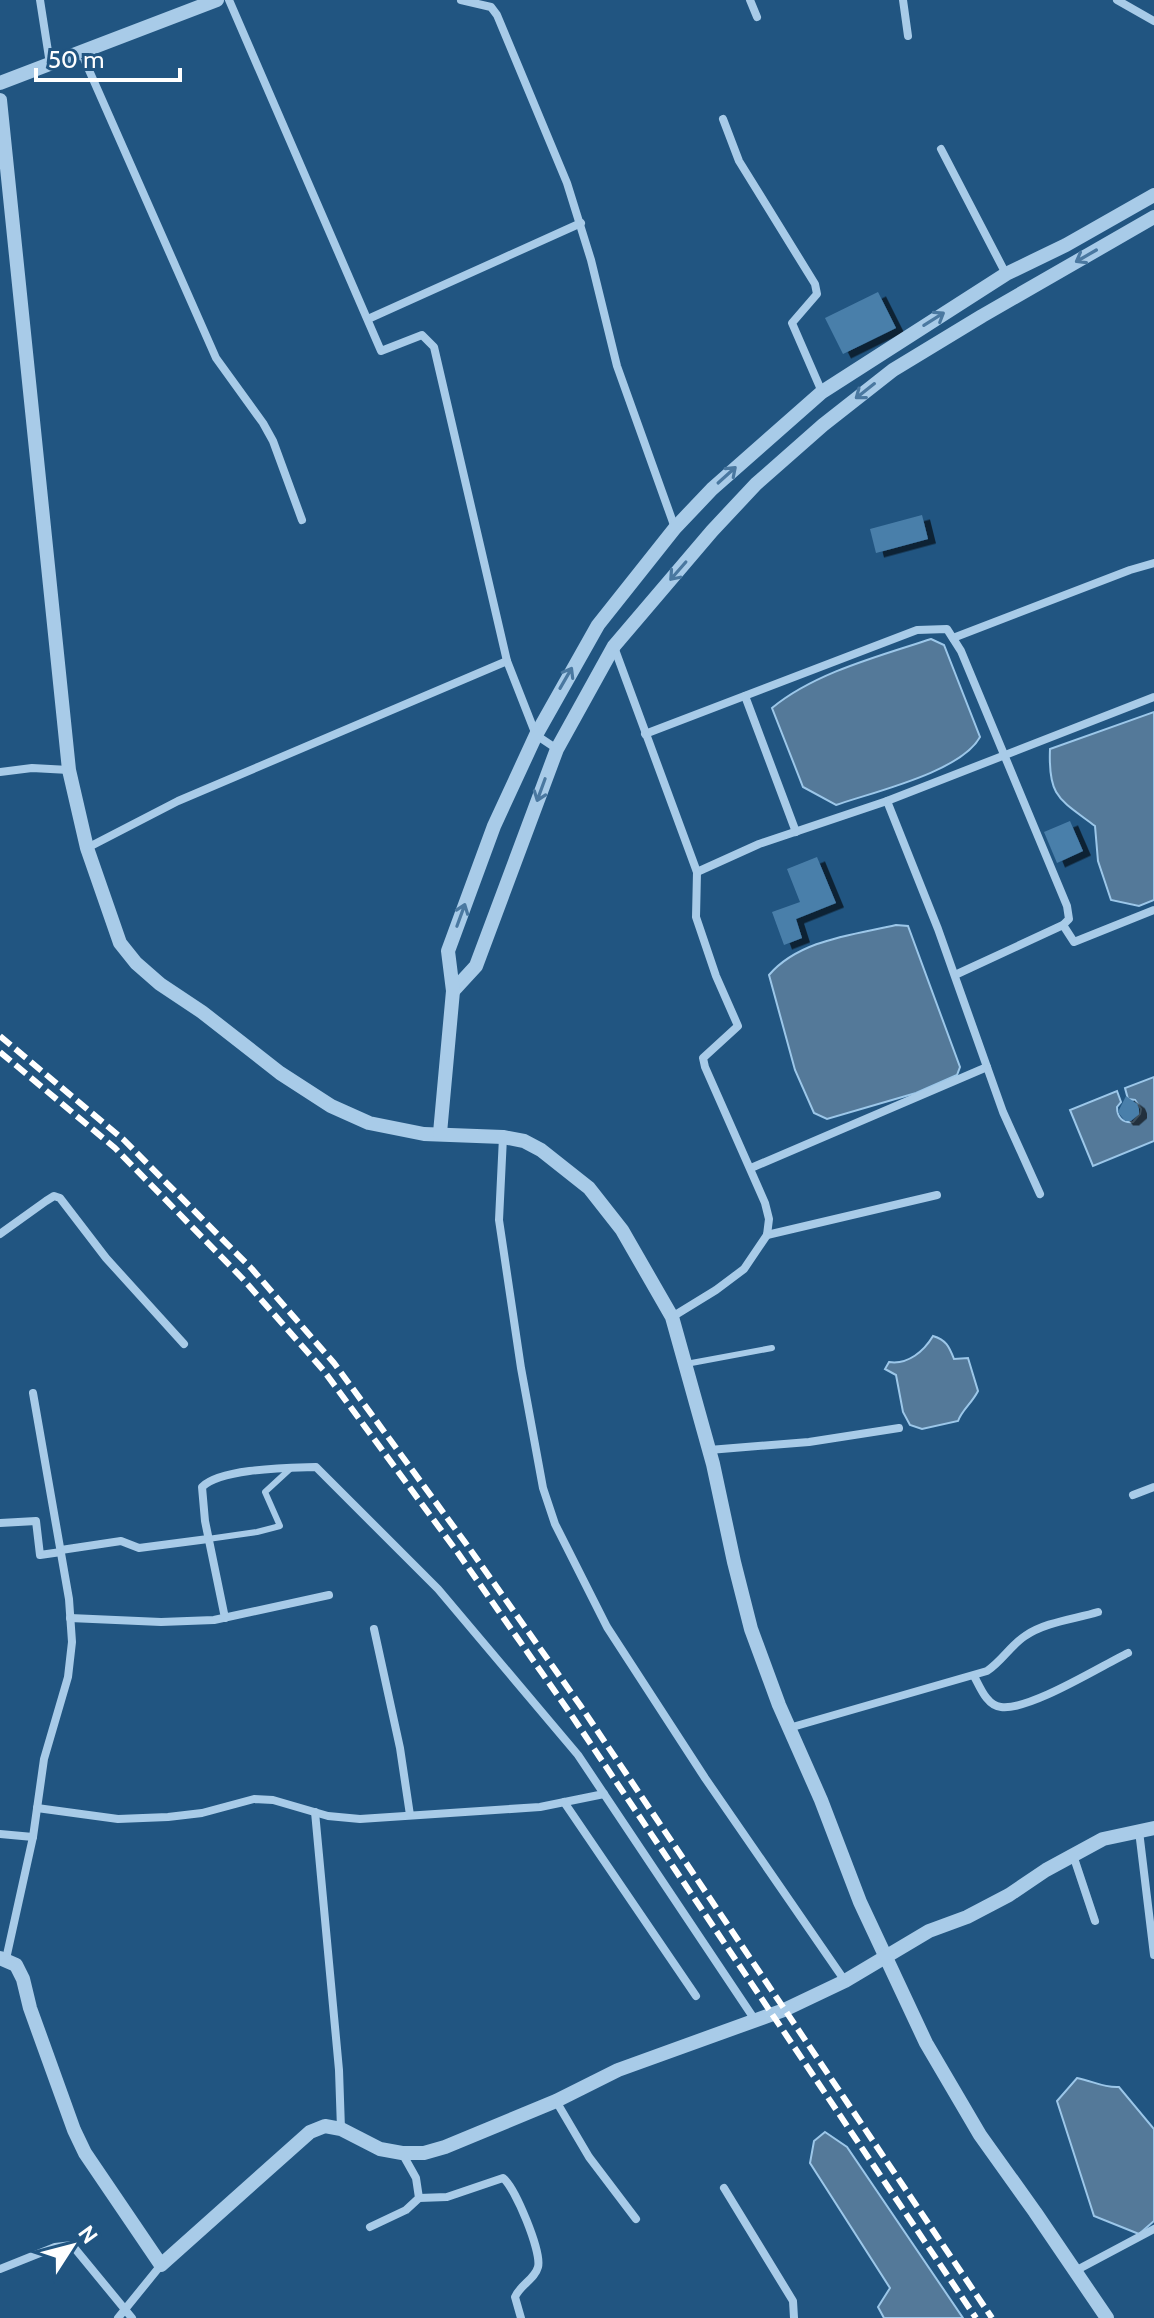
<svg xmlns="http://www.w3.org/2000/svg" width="1154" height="2318" viewBox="0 0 1154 2318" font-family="Cabin,sans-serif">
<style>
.water{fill:#547999;stroke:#9cc7e9;stroke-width:2}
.building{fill:#4a7faa;filter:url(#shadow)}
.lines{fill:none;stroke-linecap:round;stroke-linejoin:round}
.service{stroke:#a8cbe8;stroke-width:6}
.minor{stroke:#a8cbe8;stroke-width:8}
.tertiary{stroke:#a8cbe8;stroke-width:14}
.rail{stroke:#fff;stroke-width:6;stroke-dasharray:14 6;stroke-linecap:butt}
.oneway{stroke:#4a78a0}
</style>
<defs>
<filter id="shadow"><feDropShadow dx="8" dy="4.5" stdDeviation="0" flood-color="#0009"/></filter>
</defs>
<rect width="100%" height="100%" fill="#215581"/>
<g class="water">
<path d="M931 639 944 645 980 737C961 772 873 792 836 805L803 787 772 708C814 673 879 656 931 639Z"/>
<path d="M1154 712V900L1139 906 1111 900 1098 861 1095 826C1059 799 1048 797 1050 749Z"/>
<path d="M896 925 908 926 960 1067 957 1075 916 1093 827 1119 814 1113 795 1070 769 975C799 940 852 935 896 925Z"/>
<path d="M1154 1077V1141L1093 1166 1070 1110 1117 1091 1121 1102 1117 1107C1117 1118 1123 1123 1133 1122L1140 1114 1141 1109 1135 1100 1128 1099 1125 1088Z"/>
<path d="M933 1336C946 1340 949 1346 954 1359L968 1358 978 1391C972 1403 962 1410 958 1421L922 1429 910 1425 903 1412 896 1375 885 1369 889 1362C908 1365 924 1351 933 1336Z"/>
<path d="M1077 2078C1093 2081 1103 2088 1119 2087L1154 2129V2221L1139 2234 1094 2216 1057 2101Z"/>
<path d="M825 2132 847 2147 963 2318H884L878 2307 890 2288 810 2163 814 2141Z"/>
</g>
<g class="building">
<path d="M878 292 896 328 843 354 825 318Z"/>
<path d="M922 515 928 539 876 553 870 529Z"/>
<path d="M1070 821 1083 851 1057 863 1044 832Z"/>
<path d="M817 857 836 903 796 919 802 938 784 945 772 912 800 902 787 869Z"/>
<path d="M1126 1096 1137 1104 1139 1109V1114L1131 1121H1125L1118 1112Z"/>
</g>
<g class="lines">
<g class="service">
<path d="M686 1364 772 1348"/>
<path d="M208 1539 257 1532 280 1526 265 1492 290 1469"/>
</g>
<g class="minor">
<path d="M40 0 50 64"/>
<path d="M229 0 381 351 422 335 434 347 507 661"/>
<path d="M461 0 491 7 497 15 567 183 591 260 617 366 675 528"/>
<path d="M750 0 757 17"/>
<path d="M903 0 908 36"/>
<path d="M1117 0 1154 21"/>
<path d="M81 52 216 358 263 423 273 441 302 520"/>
<path d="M723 119 739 161 815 284 817 294 792 323 822 392"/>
<path d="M941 149 1006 274"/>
<path d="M368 319 581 223"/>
<path d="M953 638 1130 570 1154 563"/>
<path d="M614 647 697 872 696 917 716 976 738 1026 703 1058 705 1067 765 1203 769 1219 767 1235 744 1269 716 1290 672 1317"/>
<path d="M745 696 796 832"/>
<path d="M645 734 917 630 947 629 961 651 1067 906 1069 919 1063 925 955 975"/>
<path d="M0 772 32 768 69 770"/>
<path d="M887 801 938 929 1003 1112 1040 1194"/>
<path d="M87 848 178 801 507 661 536 735 557 749"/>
<path d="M697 872 759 844 887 801 1154 697"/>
<path d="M1063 925 1074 942 1154 910"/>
<path d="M503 1137 499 1220 521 1368 543 1488 555 1524 607 1627 705 1778 845 1981"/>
<path d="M751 1168 987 1067"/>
<path d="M0 1234 46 1201 54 1196 60 1198 106 1258 184 1344"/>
<path d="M767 1235 937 1195"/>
<path d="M709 1450 809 1442 899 1428"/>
<path d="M1133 1495 1154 1487"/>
<path d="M0 1523 36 1521 40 1555 61 1552"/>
<path d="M61 1550 121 1541 139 1548 208 1539"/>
<path d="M70 1618 161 1622 214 1620 329 1595"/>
<path d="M225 1618 205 1521 202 1487C221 1468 289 1468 316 1467L438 1589 578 1755 755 2020"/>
<path d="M374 1629 400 1748 410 1815"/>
<path d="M974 1676C980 1687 987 1706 1001 1707 1029 1711 1101 1666 1128 1653"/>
<path d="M789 1728 987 1671C1002 1661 1010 1646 1025 1636 1045 1622 1075 1619 1098 1612"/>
<path d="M564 1802 696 1996"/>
<path d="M37 1808 118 1819 168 1817 202 1813 254 1799 273 1800 328 1816 360 1819 540 1807 604 1794"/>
<path d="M315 1812 339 2070 341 2129"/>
<path d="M1139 1831 1154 1955"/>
<path d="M0 1834 33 1837"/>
<path d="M1073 1855 1095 1921"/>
<path d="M6 1959 33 1837 44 1759 68 1677 72 1642 69 1599 33 1393"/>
<path d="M556 2101 589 2157 636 2219"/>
<path d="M724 2188 793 2301 794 2318"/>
<path d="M419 2198 447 2197 503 2178C515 2187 542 2252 538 2267 535 2279 520 2285 515 2297L521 2318"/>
<path d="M370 2227 406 2210 419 2198 416 2178 402 2153"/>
<path d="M0 2269 55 2247 72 2245 132 2318"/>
<path d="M1075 2271 1154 2229"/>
<path d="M118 2318 161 2265"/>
</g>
<g class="tertiary">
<path d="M0 83 217 0"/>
<path d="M0 100 69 770 87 848 120 943 136 963 160 984 202 1012 280 1073 331 1106 369 1123 424 1134 503 1137 524 1141 541 1150 589 1188 622 1230 672 1317 713 1464 734 1562 751 1629 779 1705 821 1800 860 1902 926 2043 980 2135 1035 2212 1107 2318"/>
<path d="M453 991 476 966 557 749 614 646 712 531 756 484 823 425 893 370 982 316 1154 217"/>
<path d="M440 1133 453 991 448 951 494 826 536 735 598 625 675 528 712 489 822 392 1006 274 1066 245 1154 195"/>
<path d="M0 1958 16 1965 23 1979 30 2008 74 2130 85 2153 161 2265 310 2132 325 2126 341 2129 380 2149 402 2153H424L445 2147 556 2101 618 2070 784 2010 845 1981 929 1931 967 1917 1009 1895 1046 1870 1103 1839 1154 1828"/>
</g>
<g class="rail">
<path d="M0 1036 124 1140 252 1269 334 1363 467 1545 580 1705 992 2318"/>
<path d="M0 1052 115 1148 242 1278 324 1371 458 1553 570 1713 976 2318"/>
</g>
</g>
<defs><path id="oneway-shaft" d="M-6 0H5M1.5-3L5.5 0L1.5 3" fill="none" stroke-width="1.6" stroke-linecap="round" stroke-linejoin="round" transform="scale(2)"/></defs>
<g class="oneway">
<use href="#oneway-shaft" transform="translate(1086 256) rotate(150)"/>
<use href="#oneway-shaft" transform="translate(934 319) rotate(-32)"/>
<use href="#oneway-shaft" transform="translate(865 391) rotate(142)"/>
<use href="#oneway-shaft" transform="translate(727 475) rotate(-42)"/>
<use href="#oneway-shaft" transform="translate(678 571) rotate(131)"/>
<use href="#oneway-shaft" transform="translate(566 678) rotate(-60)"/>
<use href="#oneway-shaft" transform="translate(541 790) rotate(110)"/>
<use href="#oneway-shaft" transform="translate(461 915) rotate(-70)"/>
</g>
<g transform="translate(72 2246) rotate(54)" stroke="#215581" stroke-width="6" paint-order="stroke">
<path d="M0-6L14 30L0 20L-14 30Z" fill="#ffffff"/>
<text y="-12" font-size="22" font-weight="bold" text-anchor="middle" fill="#ffffff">N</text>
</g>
<path d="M36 68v12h144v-12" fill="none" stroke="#ffffff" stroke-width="4"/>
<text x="48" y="68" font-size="24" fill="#ffffff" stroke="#215581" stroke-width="6" paint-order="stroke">50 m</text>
</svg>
